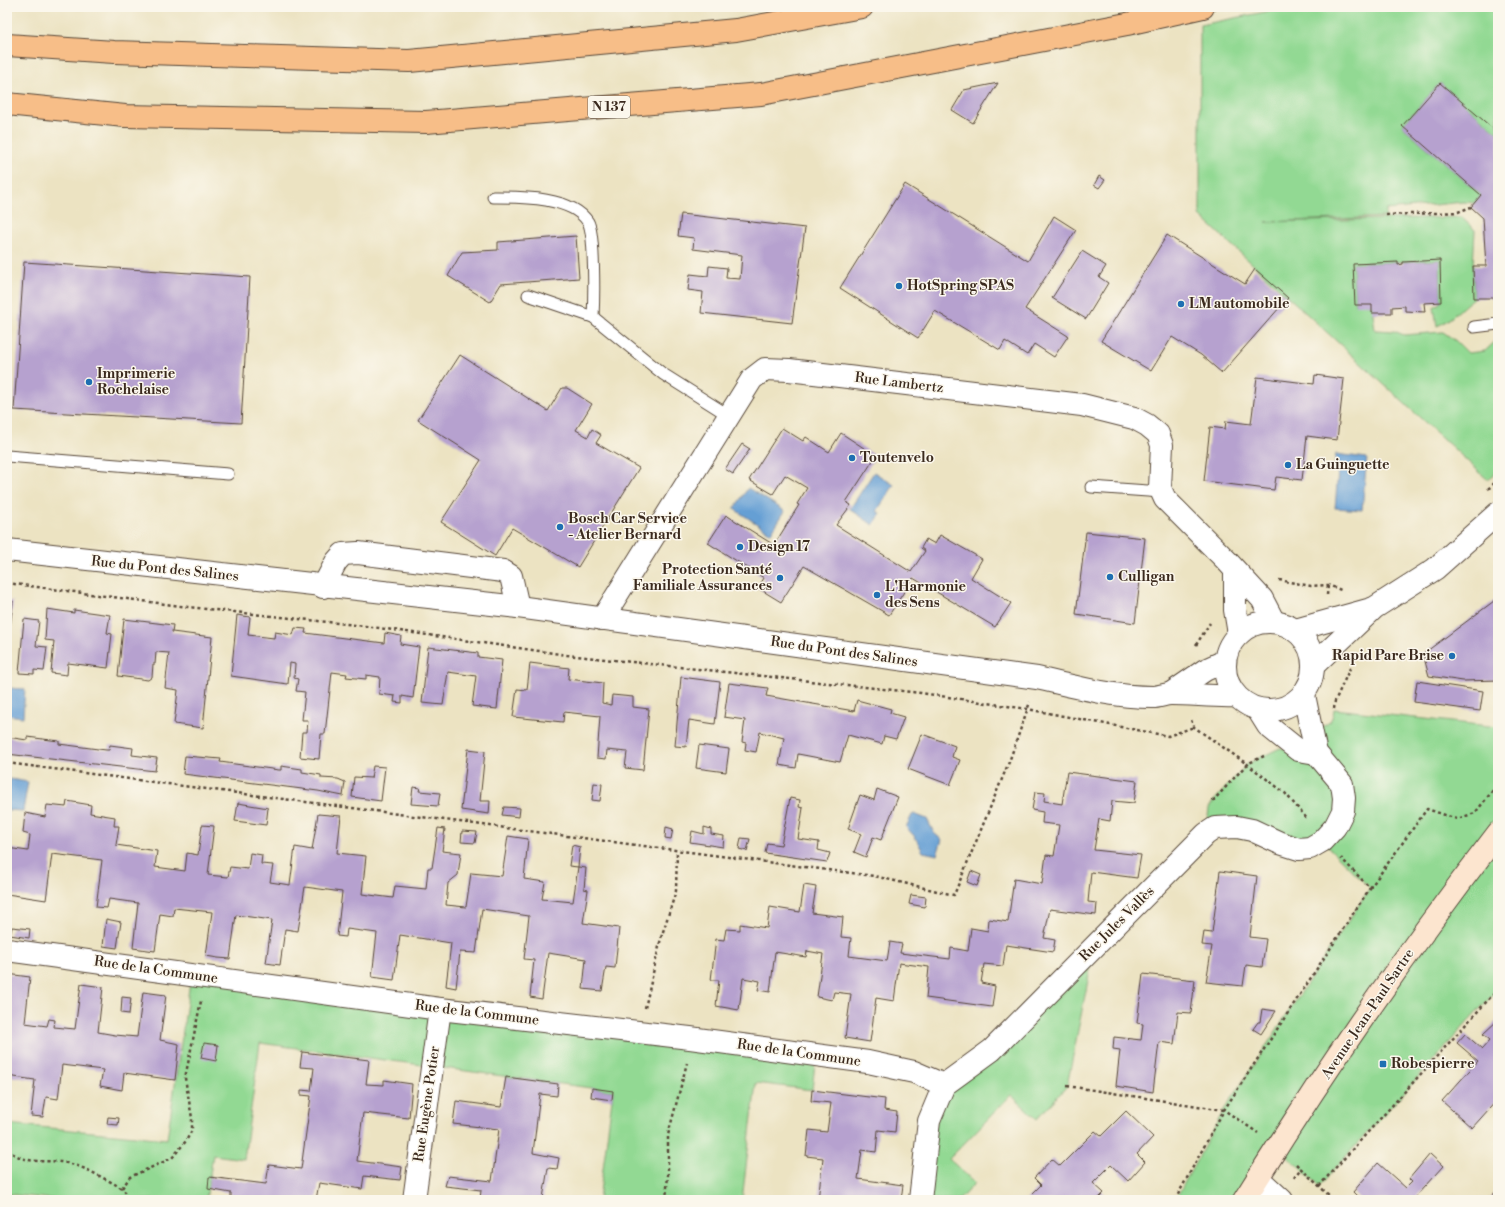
<svg xmlns="http://www.w3.org/2000/svg" width="1505" height="1207" viewBox="0 0 1505 1207" font-family="'Libre Bodoni',serif">
<style>
.green{fill:#92d993;stroke:#668258}
.water{fill:#659fd4;stroke:#506479}
.building{fill:#b6a1cf}
.lines{fill:none;stroke-linecap:round;stroke-linejoin:round}
.service-casing{stroke:#564637;stroke-width:13}
.minor-casing{stroke:#564637;stroke-width:24}
.tertiary-casing{stroke:#564637;stroke-width:24}
.secondary-casing{stroke:#564637;stroke-width:24}
.trunk-casing{stroke:#564637;stroke-width:24}
.path{stroke:#564637;stroke-width:2.5;stroke-dasharray:3 3;stroke-linecap:butt}
.service{stroke:#fff;stroke-width:11}
.minor{stroke:#fff;stroke-width:22}
.tertiary{stroke:#fff;stroke-width:22}
.secondary{stroke:#fce5cf;stroke-width:22}
.trunk{stroke:#f7be88;stroke-width:22}
.poi-dot{fill:#1f6fb2;stroke:#fbf7ec;stroke-width:1.5}
.labels{text-anchor:middle;dominant-baseline:central;stroke-width:3;stroke-linejoin:round;paint-order:stroke}
.shield{fill:#fbf7ec;stroke:#75685c;stroke-width:1}
.shield-label{font-size:13px;font-weight:bold;fill:#3b2a1e}
.poi-label{font-size:14px;font-weight:bold;fill:#3b2a1e;stroke:#fbf7ec;text-anchor:start}
.street-label{font-size:14px;fill:#3b2a1e;stroke:#fbf7ec}
</style>
<rect width="100%" height="100%" fill="#fbf7ec"/>
<filter id="ink" filterUnits="userSpaceOnUse"><feTurbulence type="fractalNoise" baseFrequency=".025" numOctaves="2"/><feDisplacementMap in="SourceGraphic" scale="8" xChannelSelector="R" yChannelSelector="G"/><feConvolveMatrix kernelMatrix="1 2 1 2 8 2 1 2 1" color-interpolation-filters="sRGB"/></filter>
<filter id="wash" filterUnits="userSpaceOnUse"><feTurbulence type="fractalNoise" baseFrequency=".012" numOctaves="4" result="noise"/><feDisplacementMap in="SourceGraphic" scale="16" xChannelSelector="R" yChannelSelector="G"/><feGaussianBlur stdDeviation="0.9" result="paint"/><feColorMatrix in="noise" values="0 0 0 0 0 0 0 0 0 0 0 0 0 0 0 0 0 1.4 0 .05"/><feComposite in="paint" operator="in"/></filter>
<g filter="url(#wash)">
<rect width="100%" height="100%" fill="#ece3c2"/>
<g class="green">
<path d="M1290 7H1498V133L1440 83 1402 126 1481 195 1474 203 1463 202 1386 210V217L1266 222 1461 217 1475 230 1473 266 1474 298C1461 307 1452 320 1437 326L1434 307 1441 302 1440 260 1353 264 1355 304 1372 305 1375 330 1394 331 1404 335 1443 332 1456 341 1468 353 1485 351 1498 339V471L1488 480 1200 216V25Z"/>
<path d="M1334 709 1498 727V989L1319 1186 1278 1147 1244 1200H1175L1224 1110 1370 888 1322 841 1280 843 1206 834 1209 808 1212 803 1247 764 1280 748 1298 750C1302 745 1306 737 1312 733 1323 724 1332 727 1334 709Z"/>
<path d="M1091 965 1067 1086 1037 1119 1011 1095 949 1159 975 1183 959 1200H920L944 1085Z"/>
<path d="M191 975 816 1055 812 1090 756 1083 742 1200H599L613 1091 260 1043 244 1159 213 1155 206 1200H62L7 1194V1124L167 1139Z"/>
</g>
<g class="water">
<path d="M1336 454 1367 458 1362 510 1335 508 1338 471 1334 470Z"/>
<path d="M874 472 894 485 877 511 881 514 873 525 850 509Z"/>
<path d="M748 488 785 511 771 533 734 509Z"/>
<path d="M8 688 25 689 23 717 7 715Z"/>
<path d="M10 779 28 782 23 811 7 810Z"/>
<path d="M914 814 927 819 934 833 942 840 937 855 923 852 915 837 906 827 912 815Z"/>
</g>
<g id="blocks">
<g class="building">
<path d="M998 83 973 123 952 110 964 90Z"/>
<path d="M1440 83 1498 133V298H1474L1473 266H1486L1483 218 1471 207 1481 195 1402 126Z"/>
<path d="M1099 176 1105 180 1099 188 1094 185Z"/>
<path d="M905 184 1028 261 1054 216 1076 230 1025 309 1068 336 1054 357 1034 344 1027 355 1005 341 1000 350 935 311 918 338 840 288Z"/>
<path d="M681 214 805 228 792 323 701 313 703 292 688 290 690 274 708 276 709 266 727 268 726 278 740 279 742 255 693 249 694 238 678 236Z"/>
<path d="M1167 235 1245 284 1255 269 1288 298 1222 373 1201 355 1172 337 1151 371 1101 341Z"/>
<path d="M576 236 579 278 501 284 490 302 448 276 462 252 498 250V242Z"/>
<path d="M1082 251 1106 266 1099 277 1108 283 1086 319 1052 298Z"/>
<path d="M1440 260 1441 302 1424 303 1425 312 1405 311V306L1392 307V313H1372V305H1355L1353 264 1398 262V265L1403 264V262Z"/>
<path d="M24 262 250 277 241 423 14 410Z"/>
<path d="M460 355 548 411 562 388H567L592 404 576 430 588 437 592 429 601 435 596 443 639 468 578 567 512 528 495 556 441 522 481 460 418 420Z"/>
<path d="M1315 375 1344 379 1337 440 1307 436 1302 480 1276 477 1274 490 1204 481 1210 427 1225 429 1226 421 1251 424 1257 377 1314 384Z"/>
<path d="M782 428 803 441 806 437 829 452 841 433 876 456 846 502 851 505 836 525 911 572 925 551 921 548 926 539 935 544 940 535 982 559 971 578 1011 603 995 627 913 578 889 615 804 566 781 602 758 588 764 578 708 543 726 515 774 545 799 505 797 504 807 488 785 475 773 494 749 480Z"/>
<path d="M742 444 750 449 733 474 725 469Z"/>
<path d="M1086 532 1145 538 1135 623 1076 614Z"/>
<path d="M1498 598V680L1463 681 1429 676 1423 654Z"/>
<path d="M7 601H13L8 647H7Z"/>
<path d="M47 609 74 613V610L110 615 107 633 112 634 108 668 68 663 67 675 51 673 54 641 45 640Z"/>
<path d="M237 615 250 617 248 635 274 638 275 632 293 635 295 628 306 629 305 633 384 643 385 633 401 636 400 644 419 647 413 698 402 696V703L394 702 395 696 379 694 380 677 366 675V679L346 677 347 674 332 672 325 734H321L319 759 300 757 302 732H307L308 720H302L305 692 296 691 298 679 294 678 295 664 290 663 288 684 231 676Z"/>
<path d="M24 619 39 621 36 646 47 647 44 671 34 670V674L19 673Z"/>
<path d="M124 619 173 625 172 632 212 637 203 728 174 724 178 690 165 688 169 653 156 652 155 664H153L152 677 148 680 118 676Z"/>
<path d="M428 647 478 653V657L502 660 497 709 472 706 476 676 448 672 443 705 422 703Z"/>
<path d="M530 663 569 668 568 679 603 683 602 703 611 705 612 695 633 697V707L649 709 643 770 625 768 627 752 607 750 606 759 597 758 600 716 564 712 563 722 513 717 517 689 527 690Z"/>
<path d="M681 677 720 682 715 724 689 720 686 747 675 746Z"/>
<path d="M1417 681 1483 691 1480 711 1414 702Z"/>
<path d="M729 683 768 688 766 696 854 711 857 700 891 709 890 713 904 717 896 739 884 736 882 744 848 735 840 762 798 754 796 768 779 765 784 738 760 732 756 752 745 750 746 743 742 742 745 720 724 717Z"/>
<path d="M922 734 955 746 952 757 960 760 950 785 908 769Z"/>
<path d="M7 737 27 740V737L59 741V744L106 750H109L110 745 133 748 132 755 157 758 155 771 7 754Z"/>
<path d="M699 745 729 749 726 772 696 768Z"/>
<path d="M468 749 485 751 480 801H490L489 814 461 810Z"/>
<path d="M185 756 221 759 220 762 279 770H281V766L302 769V772L321 775V778L338 779 345 782 343 796 318 791 183 774Z"/>
<path d="M373 766 385 767 381 801 352 797 354 777 371 778Z"/>
<path d="M1067 772 1137 781 1134 803 1112 801 1110 821 1099 819 1094 850 1141 855 1137 878 1091 872 1088 902 1097 903 1096 915 1050 909 1044 938 1055 940 1053 952 1006 945 1003 966 984 964 981 983 995 986 992 1007 926 998 929 967 899 963 894 1001 876 998 870 1042 845 1038 851 994 834 992 832 1000 817 997 823 954 807 951 806 957 775 952 770 992 758 990 760 981 743 978 739 1010 716 1006 719 980H711L716 939 724 940 726 929 740 930V924L767 928 770 907 800 912 804 885 816 887 812 913 843 917 841 937 851 938 849 956 887 961 890 942 902 944 900 953 950 959 951 948 968 951 971 928 988 931 989 919 1008 922 1014 879 1042 884 1046 855 1054 856 1059 825 1042 823 1043 812 1032 810 1035 792 1045 793 1044 801 1062 804Z"/>
<path d="M594 783 602 784 600 801 592 800Z"/>
<path d="M413 787 420 788 419 791 440 793 438 806 411 804Z"/>
<path d="M877 789 898 797 881 840 873 837 866 857 854 852 861 834 848 829 860 795 874 800Z"/>
<path d="M790 798 800 800 799 807 803 808 798 839 819 842 818 850 830 853 827 862 765 853 767 843 781 845Z"/>
<path d="M67 801 91 805 90 813 115 817 114 826H119L116 845 157 851 155 867 185 871 187 853 198 855 202 825 214 826 208 875 228 877 230 867 248 869 250 853 262 855 261 864 273 865 270 882 290 885 295 847 312 850 318 814 341 816 337 853 366 856 362 894 393 898 395 886 426 889 428 868H432L438 828 445 829 442 851 461 853 458 875 448 883 446 905 466 907 471 873 502 876 508 836 528 839 524 879 545 882 542 899 573 902 578 867 586 868 584 889 588 890 583 923 619 928 615 968 606 967 602 991 583 989 586 959 548 953 542 999 530 997 534 960 524 959 529 916 482 909 476 953 460 952 456 988 446 986 451 943 400 935 394 980 372 977 377 933 347 929 346 937 337 936 342 892 305 887 298 931 285 929 280 965 266 963 272 920 236 915 230 959 218 958 206 956 212 912 174 908 173 916 160 914 155 951 133 948 138 903 109 899 107 908 96 907 102 860 52 854 46 900 7 894V848L28 851 30 835 23 833 25 813 45 817 47 805 66 807Z"/>
<path d="M238 803 268 808 266 825 235 821Z"/>
<path d="M504 807 520 808 519 817 502 815Z"/>
<path d="M666 827 673 829 671 839 665 838Z"/>
<path d="M704 827 711 829V834L724 836 723 847 690 842 692 831 704 834Z"/>
<path d="M462 831 477 832 475 843 461 842Z"/>
<path d="M741 838 750 839 747 851 739 849Z"/>
<path d="M572 845 580 847 578 867 569 866Z"/>
<path d="M971 871 981 875 977 886 967 882Z"/>
<path d="M1220 871 1257 876 1250 937 1266 939 1262 967 1246 965 1243 986 1206 982 1212 946 1202 945 1204 932 1212 933Z"/>
<path d="M911 895 926 897 925 907 909 904Z"/>
<path d="M106 919 121 922 117 948 103 946Z"/>
<path d="M12 927 30 929 29 938 10 935Z"/>
<path d="M7 974 30 977 25 1023 47 1026 49 1019 55 1020 54 1027 75 1029 81 984 103 987 98 1032 115 1035 137 1037 143 992 166 995 160 1040 179 1044 175 1080 124 1073 122 1090 100 1086 103 1070 62 1065 58 1099 46 1097 43 1117 31 1116 35 1080 7 1076Z"/>
<path d="M1143 974 1195 980 1191 1013 1178 1012 1174 1044 1159 1042 1153 1092 1116 1086 1120 1050 1113 1049 1114 1037 1141 1040 1143 1024 1137 1023Z"/>
<path d="M122 997 131 998 129 1014 121 1013Z"/>
<path d="M1262 1009 1276 1011 1261 1034 1253 1029 1258 1022H1260Z"/>
<path d="M1498 1020V1099L1472 1128 1442 1101 1478 1061 1457 1043 1465 1034 1482 1049 1490 1040 1483 1034Z"/>
<path d="M204 1043 218 1045 216 1061 201 1058Z"/>
<path d="M302 1052 369 1060 366 1084 384 1085V1080L412 1084 409 1118 363 1113 357 1161 402 1167 400 1180 364 1176 362 1189 319 1183 316 1200H231V1193L208 1189 209 1177 266 1184 269 1165 301 1169 311 1096 301 1095V1090L311 1091 314 1068 300 1067Z"/>
<path d="M506 1077 558 1084 557 1096 540 1094 533 1153 559 1158 557 1169 548 1168 543 1198 551 1200H480L481 1190 445 1186 448 1176 492 1181 499 1129 453 1124 456 1101 501 1107Z"/>
<path d="M592 1088 613 1091 612 1100 591 1097Z"/>
<path d="M812 1090 885 1099 884 1110 897 1112 895 1132 878 1130 876 1152 862 1150 858 1179 903 1185 901 1200H818L823 1158 806 1156 809 1130 827 1132 831 1103 811 1101Z"/>
<path d="M1126 1111 1153 1137 1137 1154 1145 1162 1128 1181 1111 1165 1093 1183 1104 1193 1097 1200H1026L1041 1185 1034 1178 1052 1159 1060 1166 1095 1131 1101 1136Z"/>
<path d="M108 1117 119 1118 118 1125 107 1124Z"/>
<path d="M1430 1154 1443 1166 1416 1196 1421 1200H1361L1353 1192 1378 1163 1406 1188 1412 1182 1409 1179Z"/>
<path d="M1498 1189V1200H1488Z"/>
</g>
</g>
</g>
<g filter="url(#ink)">
<use href="#blocks" fill-opacity="0" stroke="#564637" stroke-width="1"/>
<g class="lines">
<g class="service-casing">
<g id="service">
<path d="M493 197C519 197 572 196 588 222 595 234 594 300 593 317"/>
<path d="M528 295 593 317 663 374 728 415"/>
<path d="M1474 327 1498 324"/>
<path d="M7 456 228 474"/>
<path d="M1091 487 1162 492"/>
</g>
</g>
<g class="minor-casing">
<g id="minor">
<path d="M1235 571V610L1239 634"/>
<path d="M323 587 336 562 343 554 358 553 503 571 511 576 518 607"/>
<path d="M602 619 752 379 765 369 789 370 1082 405 1134 418 1147 425 1158 434 1162 445 1160 488 1165 499 1226 560 1262 599 1274 622"/>
<path d="M1258 710 1268 726 1298 750 1316 753"/>
<path d="M7 950 440 1009 690 1038 868 1062 914 1072 944 1085"/>
<path d="M1258 1178 1282 1200"/>
<path d="M414 1200 440 1009"/>
<path d="M920 1200 929 1121 944 1085 992 1050 1206 834 1215 828 1237 827 1252 830 1280 843 1299 849 1310 848 1322 841 1335 827 1343 811 1344 798 1342 784 1316 753 1304 695"/>
</g>
</g>
<g class="tertiary-casing">
<g id="tertiary">
<path d="M7 550 518 607 1037 678C1075 687 1114 697 1153 697 1159 697 1165 694 1171 694 1193 694 1214 697 1236 696"/>
<circle cx="1269" cy="666" r="44"/>
<path d="M1295 630 1371 609"/>
<path d="M1314 665 1374 608 1435 569 1498 513"/>
<path d="M1170 694 1205 670 1225 661"/>
</g>
</g>
<g class="secondary-casing">
<path id="secondary" d="M1244 1200C1322 1074 1407 951 1498 833"/>
</g>
<g class="trunk-casing">
<g id="trunk">
<path d="M7 45 114 52 409 61 736 30 862 7"/>
<path d="M7 104 125 116 426 122 761 94 1127 24 1203 7"/>
</g>
</g>
<g class="path">
<path d="M1386 215 1458 212 1471 207"/>
<path d="M1488 489 1498 480"/>
<path d="M1279 580 1311 586 1328 585 1341 590"/>
<path d="M7 583 188 607 365 626 567 655 921 693 1027 709 1168 736 1194 727"/>
<path d="M1327 595 1328 585"/>
<path d="M1196 645 1210 623"/>
<path d="M1334 709 1335 701 1351 666"/>
<path d="M1191 720 1194 727 1247 764 1212 802"/>
<path d="M1264 756 1247 764 1285 793 1308 820"/>
<path d="M7 763 874 876 954 895 1009 762 1030 702"/>
<path d="M1370 888 1427 809 1457 819 1475 813 1498 784"/>
<path d="M645 1008 661 938 676 891 677 851"/>
<path d="M1067 1086 1224 1110 1258 1133"/>
<path d="M7 1150C33 1167 40 1158 67 1163 81 1166 94 1173 107 1180 115 1184 121 1187 127 1194L126 1200"/>
<path d="M1296 1164 1334 1200"/>
<path d="M1294 1178 1301 1168"/>
<path d="M1319 1186 1498 989"/>
<path d="M122 1188 130 1177 172 1158 186 1141 192 1130V1118L185 1078 201 1001"/>
<path d="M666 1200 668 1175V1135L687 1063"/>
<path d="M1175 1200 1224 1110 1370 888 1341 858"/>
</g>
<use href="#service" class="service"/>
<use href="#minor" class="minor"/>
<use href="#tertiary" class="tertiary"/>
<use href="#secondary" class="secondary"/>
<use href="#trunk" class="trunk"/>
</g>
</g>
<g class="poi-dot">
<circle cx="899" cy="286" r="4"/>
<circle cx="1181" cy="304" r="4"/>
<circle cx="89" cy="382" r="4"/>
<circle cx="852" cy="458" r="4"/>
<circle cx="1288" cy="465" r="4"/>
<circle cx="560" cy="527" r="4"/>
<circle cx="740" cy="547" r="4"/>
<circle cx="1110" cy="577" r="4"/>
<circle cx="780" cy="578" r="4"/>
<circle cx="877" cy="595" r="4"/>
<circle cx="1452" cy="656" r="4"/>
<rect x="1379" y="1060" width="8" height="8" rx="2"/>
</g>
<g class="labels">
<rect class="shield" x="588" y="96" width="42" height="22" rx="3"/>
<g class="shield-label">
<text x="609" y="107">N 137</text>
</g>
<g class="poi-label">
<text x="907" y="286">HotSpring SPAS</text>
<text x="1189" y="304">LM automobile</text>
<text x="97" y="374">Imprimerie<tspan x="97" dy="16">Rochelaise</tspan></text>
<text x="860" y="458">Toutenvelo</text>
<text x="1296" y="465">La Guinguette</text>
<text x="568" y="519">Bosch Car Service<tspan x="568" dy="16">- Atelier Bernard</tspan></text>
<text x="748" y="547">Design 17</text>
<text x="772" y="570" text-anchor="end">Protection Santé<tspan x="772" dy="16">Familiale Assurances</tspan></text>
<text x="1118" y="577">Culligan</text>
<text x="885" y="587">L'Harmonie<tspan x="885" dy="16">des Sens</tspan></text>
<text x="1444" y="656" text-anchor="end">Rapid Pare Brise</text>
<text x="1391" y="1064">Robespierre</text>
</g>
<g class="street-label">
<text transform="translate(899 383) rotate(7)">Rue Lambertz</text>
<text transform="translate(165 569) rotate(6)">Rue du Pont des Salines</text>
<text transform="translate(844 652) rotate(8)">Rue du Pont des Salines</text>
<text transform="translate(1117 924) rotate(-45)">Rue Jules Vallès</text>
<text transform="translate(156 970) rotate(8)">Rue de la Commune</text>
<text transform="translate(477 1013) rotate(7)">Rue de la Commune</text>
<text transform="translate(1368 1014) rotate(-56)">Avenue Jean-Paul Sartre</text>
<text transform="translate(799 1053) rotate(8)">Rue de la Commune</text>
<text transform="translate(427 1104) rotate(-82)">Rue Eugène Potier</text>
</g>
</g>
<rect width="1505" height="1207" fill="none" stroke="#fbf7ec" stroke-width="24"/>
</svg>
